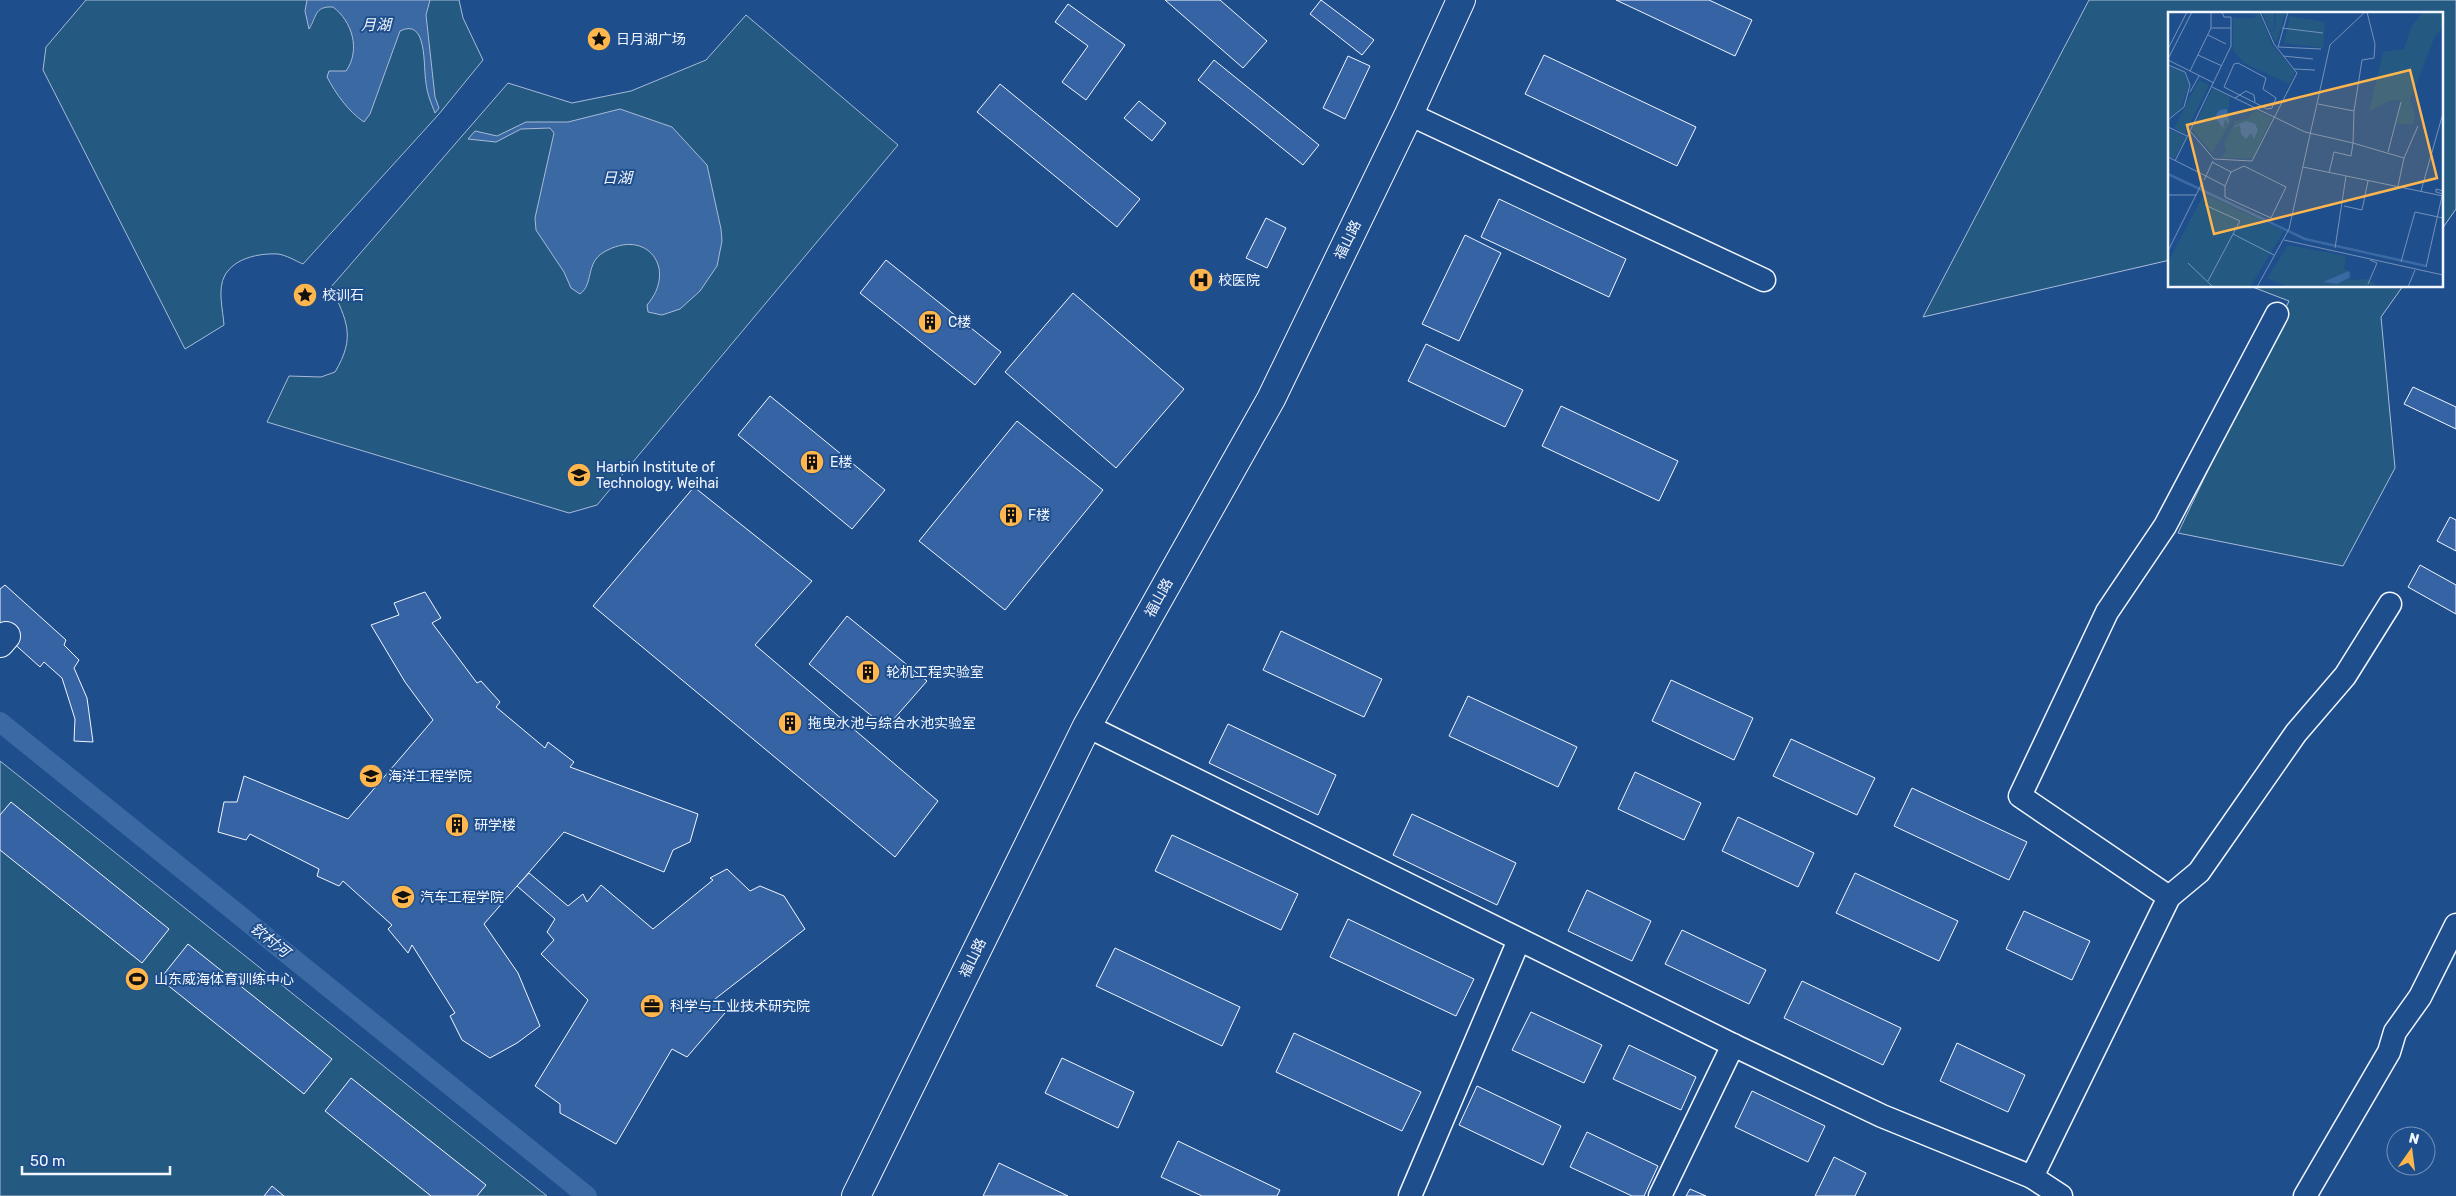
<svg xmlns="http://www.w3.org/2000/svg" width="2456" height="1196" viewBox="0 0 2456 1196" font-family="Rubik,'Noto Sans SC',sans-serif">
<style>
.green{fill:#245a82;stroke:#a8bbd7}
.water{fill:#3b69a3;stroke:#a8bbd7}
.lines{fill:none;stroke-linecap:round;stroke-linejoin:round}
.canal{stroke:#3b69a3;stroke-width:20}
.building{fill:#3563a3;stroke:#f2f6ff}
.minor-casing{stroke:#f2f6ff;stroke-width:25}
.major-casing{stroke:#f2f6ff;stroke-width:30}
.minor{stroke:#1f4e8c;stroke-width:22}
.major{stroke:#1f4e8c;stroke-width:28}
.labels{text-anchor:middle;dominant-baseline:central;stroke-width:4;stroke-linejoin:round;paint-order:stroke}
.poi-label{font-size:14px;fill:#f2f6ff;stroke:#1f4e8c;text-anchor:start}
.street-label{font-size:14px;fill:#f2f6ff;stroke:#1f4e8c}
.water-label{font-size:15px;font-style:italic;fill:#f2f6ff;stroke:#1f4e8c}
.inset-river{fill:none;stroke:#3b69a3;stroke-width:2.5}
.inset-road{fill:none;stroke:#7391ba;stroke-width:1}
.view{fill:#ffb74d;fill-opacity:0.15;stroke:#ffb74d;stroke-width:2.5}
.inset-edge{fill:none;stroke:#f2f6ff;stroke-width:2.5}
</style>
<rect width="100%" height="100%" fill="#1f4e8c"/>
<g class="green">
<path d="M86 0H459L463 18 483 60 439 114 303 264C296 261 286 255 278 254 259 253 235 258 225 275 217 289 223 310 224 325L185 349 43 70 46 47Z"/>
<path d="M2089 0H2456V209L2442 229V14H2170V260L1923 317Z"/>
<path d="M746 15 898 145 597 505 569 513 267 422 289 376 321 377 335 372C356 337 347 321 331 287L508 83 572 103 631 91 706 60Z"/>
<path d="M2250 286H2403L2381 317 2395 468 2343 566 2178 533 2289 301Z"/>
<path d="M0 761 547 1196H0Z"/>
</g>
<g class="water">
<path d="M307 0H430L426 15 435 97 439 108 435 113C431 103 427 93 426 83 423 67 428 17 400 31L370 114 364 122C348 111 336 94 327 77L329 71H346C361 50 352 21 333 7 314 6 317 17 309 29L305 11Z"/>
<path d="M620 109 672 127 707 165 721 229 722 241 717 266 700 291 680 309 662 315 648 312 647 305C678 269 647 227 604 252 585 263 594 284 580 294L571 288 564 272 536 230 535 218 554 133 550 128 521 129 496 142 468 139 475 131 497 136 526 122H568Z"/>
</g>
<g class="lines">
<path class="canal" d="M0 722 587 1196"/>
</g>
<g class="building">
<path d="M1165 0H1220L1267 41 1243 68Z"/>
<path d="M1321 0 1374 40 1362 55 1310 14Z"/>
<path d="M1616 0H1709L1752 20 1735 56Z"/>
<path d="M1068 4 1125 45 1086 100 1062 82 1088 46 1055 22Z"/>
<path d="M1544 55 1696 127 1677 166 1525 94Z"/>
<path d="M1348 56 1370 66 1345 119 1323 108Z"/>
<path d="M1214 60 1319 145 1303 165 1198 80Z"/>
<path d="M1000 84 1140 199 1117 227 977 112Z"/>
<path d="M1139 101 1166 123 1152 141 1124 118Z"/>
<path d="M1499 199 1626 259 1609 297 1481 237Z"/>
<path d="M1266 218 1286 228 1267 268 1246 258Z"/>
<path d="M1465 235 1501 253 1459 341 1422 324Z"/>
<path d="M886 260 1001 352 975 385 860 293Z"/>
<path d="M1073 293 1184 389 1116 468 1005 372Z"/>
<path d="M1426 344 1523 390 1505 427 1408 381Z"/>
<path d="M2413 387 2456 407V429L2404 404Z"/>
<path d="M770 396 885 490 852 529 738 435Z"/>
<path d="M1561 406 1678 461 1659 501 1542 446Z"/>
<path d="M1017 421 1103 490 1005 610 919 541Z"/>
<path d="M694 487 812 581 755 645 938 801 895 857 593 606Z"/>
<path d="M2450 517 2456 520V551L2437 541Z"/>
<path d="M2420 565 2456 585V614L2408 587Z"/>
<path d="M5 585 66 640 64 645 79 660 74 668 87 698 93 742 74 741 75 719 62 678 44 662 40 667 0 631V589Z"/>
<path d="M425 592 441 618 432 623 477 683 481 681 500 702 496 707 545 748 548 742 574 762 570 767 698 814 690 842 673 850 664 872 564 832 484 924 518 973 540 1026 517 1043 490 1058 462 1040 450 1016 455 1013 412 945 408 953 388 929 392 925 343 881 339 886 317 876 319 869 250 834 246 840 218 832 224 802H237L244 776 348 819 433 720 405 682 371 625 399 615 394 603Z"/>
<path d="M847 616 927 681 886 728 809 664Z"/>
<path d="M1281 631 1382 679 1364 717 1263 670Z"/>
<path d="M1671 680 1753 718 1734 760 1652 721Z"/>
<path d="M1468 696 1577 747 1558 787 1449 736Z"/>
<path d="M1228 724 1336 775 1318 815 1209 763Z"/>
<path d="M1791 739 1875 778 1857 815 1773 776Z"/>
<path d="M1635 772 1701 803 1684 840 1618 809Z"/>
<path d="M1912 788 2027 842 2009 880 1894 826Z"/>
<path d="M11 802 169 929 142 963 0 850V815Z"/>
<path d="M1412 814 1516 863 1497 905 1393 855Z"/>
<path d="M1738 817 1814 853 1798 887 1722 851Z"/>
<path d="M1172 835 1298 894 1281 930 1155 871Z"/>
<path d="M727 869 750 891 760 886 784 896 805 929 715 999 725 1013 687 1057 672 1049 616 1144 560 1113V1104L535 1086 588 1000 541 954 554 940 547 932 555 919 517 886 529 873 568 906 583 894 587 902 601 885 653 929 713 880 710 878Z"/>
<path d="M1855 873 1958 921 1939 961 1836 913Z"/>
<path d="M1587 890 1651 921 1632 961 1568 931Z"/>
<path d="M2024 911 2090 941 2072 980 2006 949Z"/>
<path d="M1348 919 1474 979 1456 1016 1330 957Z"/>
<path d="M1682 930 1766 970 1749 1004 1665 964Z"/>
<path d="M188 944 332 1059 304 1094 160 979Z"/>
<path d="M1115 948 1240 1007 1222 1046 1096 986Z"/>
<path d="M1802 981 1901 1028 1883 1065 1784 1018Z"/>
<path d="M1531 1012 1602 1045 1584 1083 1512 1050Z"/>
<path d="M1294 1033 1421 1092 1402 1131 1276 1072Z"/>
<path d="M1957 1043 2025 1075 2008 1112 1940 1081Z"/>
<path d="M1629 1045 1696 1077 1681 1110 1613 1079Z"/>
<path d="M1062 1058 1134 1092 1118 1128 1045 1093Z"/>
<path d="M351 1078 486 1185 477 1196H431L325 1111Z"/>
<path d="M1477 1086 1561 1126 1543 1165 1459 1125Z"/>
<path d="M1752 1091 1825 1126 1808 1162 1735 1127Z"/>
<path d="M1587 1132 1658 1166 1644 1196H1632L1570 1167Z"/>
<path d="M1178 1141 1280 1190 1277 1196H1202L1161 1177Z"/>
<path d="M1834 1157 1866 1173 1855 1196H1815Z"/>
<path d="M999 1163 1068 1196H983Z"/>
<path d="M272 1186 284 1196H264Z"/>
<path d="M1690 1189 1706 1196H1686Z"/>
</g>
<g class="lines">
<g class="minor-casing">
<g id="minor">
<path d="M1409 114 1764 280"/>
<path d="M1087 726 1733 1045 1882 1116 2032 1177 2061 1196"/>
<path d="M2169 897 2020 796 2107 612 2165 526 2277 314"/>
<path d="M2032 1177 2169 897 2199 872 2296 733 2345 676 2390 604"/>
<path d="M1410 1196 1519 940"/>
<path d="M1660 1196 1733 1045"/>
<path d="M2305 1196 2389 1052 2395 1032 2420 997 2456 925"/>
</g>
</g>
<g class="major-casing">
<g id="major">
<path d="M0 643 6 636"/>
<path d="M856 1196 1087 726 1271 399 1409 114 1461 0"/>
</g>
</g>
<use href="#minor" class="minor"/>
<use href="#major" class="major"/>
</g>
<defs>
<g id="sight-disc" transform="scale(1.25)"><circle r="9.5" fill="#ffb74d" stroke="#1f4e8c"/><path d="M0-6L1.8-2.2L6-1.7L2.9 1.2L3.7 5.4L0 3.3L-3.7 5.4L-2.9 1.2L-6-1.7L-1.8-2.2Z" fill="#111"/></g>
<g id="hospital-disc" transform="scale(1.25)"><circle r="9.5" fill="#ffb74d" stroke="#1f4e8c"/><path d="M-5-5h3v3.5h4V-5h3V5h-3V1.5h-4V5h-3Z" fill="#111"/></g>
<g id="building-disc" transform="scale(1.25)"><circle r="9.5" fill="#ffb74d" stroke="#1f4e8c"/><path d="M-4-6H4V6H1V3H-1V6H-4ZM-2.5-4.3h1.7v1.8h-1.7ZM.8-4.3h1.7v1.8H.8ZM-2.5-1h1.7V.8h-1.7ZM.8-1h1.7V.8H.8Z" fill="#111"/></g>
<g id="university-disc" transform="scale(1.25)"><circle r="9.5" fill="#ffb74d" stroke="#1f4e8c"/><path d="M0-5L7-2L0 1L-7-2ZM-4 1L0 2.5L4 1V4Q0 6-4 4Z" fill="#111"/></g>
<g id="stadium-disc" transform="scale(1.25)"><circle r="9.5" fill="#ffb74d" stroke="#1f4e8c"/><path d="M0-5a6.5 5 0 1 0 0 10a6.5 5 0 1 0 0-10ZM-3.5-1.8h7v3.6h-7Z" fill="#111"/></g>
<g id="office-disc" transform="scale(1.25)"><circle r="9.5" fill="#ffb74d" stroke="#1f4e8c"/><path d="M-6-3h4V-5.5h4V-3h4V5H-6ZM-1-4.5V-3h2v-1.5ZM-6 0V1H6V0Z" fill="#111"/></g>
</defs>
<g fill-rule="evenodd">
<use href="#sight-disc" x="599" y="39"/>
<use href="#hospital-disc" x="1201" y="280"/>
<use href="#sight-disc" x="305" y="295"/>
<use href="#building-disc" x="930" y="322"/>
<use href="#building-disc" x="812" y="462"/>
<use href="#university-disc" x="579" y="475"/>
<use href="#building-disc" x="1011" y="515"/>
<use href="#building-disc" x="868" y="672"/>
<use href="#building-disc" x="790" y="723"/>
<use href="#university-disc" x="371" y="776"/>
<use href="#building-disc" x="457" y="825"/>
<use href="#university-disc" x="403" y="897"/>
<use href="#stadium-disc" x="137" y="979"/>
<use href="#office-disc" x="652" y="1006"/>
</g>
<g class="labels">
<g class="poi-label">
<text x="616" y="39">日月湖广场</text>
<text x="1218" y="280">校医院</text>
<text x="322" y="295">校训石</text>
<text x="948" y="322">C楼</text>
<text x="830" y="462">E楼</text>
<text x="596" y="467">Harbin Institute of<tspan x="596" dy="16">Technology, Weihai</tspan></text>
<text x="1028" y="515">F楼</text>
<text x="886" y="672">轮机工程实验室</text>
<text x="808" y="723">拖曳水池与综合水池实验室</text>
<text x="388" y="776">海洋工程学院</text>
<text x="474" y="825">研学楼</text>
<text x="420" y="897">汽车工程学院</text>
<text x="154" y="979">山东威海体育训练中心</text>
<text x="670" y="1006">科学与工业技术研究院</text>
</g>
<g class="street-label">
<text transform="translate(1348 240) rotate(-64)">福山路</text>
<text transform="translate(1159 598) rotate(-61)">福山路</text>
<text transform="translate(973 958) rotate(-64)">福山路</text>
</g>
<g class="water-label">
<text x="376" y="25">月湖</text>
<text x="617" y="178">日湖</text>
<text transform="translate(270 940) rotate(39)">钦村河</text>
</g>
</g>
<g transform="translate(2168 12)">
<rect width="275" height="275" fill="#1f4e8c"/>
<path d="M94 0H106V17L102 19ZM108 0H118L108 31 102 20 107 18ZM255 0H275V15L267 24 242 88 247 102 245 112H229L233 89 223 88 201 99 215 40 236 37 243 15ZM87 2H92L104 33 127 60 121 72 76 51 65 38V6H87ZM122 4 157 10 155 36 116 31ZM0 55 15 59 21 72 13 96 0 107ZM31 68 41 73 17 122 6 116ZM45 76 62 85 60 100 64 108 44 141 24 117ZM87 98 104 106 85 146H53L58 140 56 132 67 109 79 107ZM1 117 18 125 6 147 0 144ZM36 182 116 219 82 275 0 273V250ZM120 233 178 244 176 257 183 260 182 268 200 267 212 275H120L99 266Z" fill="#245a82"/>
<path d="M59 97 61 113 57 107 55 116 47 105 51 98ZM78 109 87 112 90 118 86 127 83 121 78 127 73 122 72 113 67 115H65ZM181 259 182 265 169 272 155 270Z" fill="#3b69a3"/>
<path class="inset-river" d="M0 162 137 227 258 254"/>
<path class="inset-road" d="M43 0V16M120 0 110 35 153 37M114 16 155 21M40 23 58 32M0 37 19 0M30 43 54 54M115 44 145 47M1 45 24 0M0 48 46 71M70 51 98 66 95 77 108 86 104 96 99 97 56 75 66 52ZM0 53 17 60 22 73 16 95 0 108M126 57 147 58M22 59 43 16H63M44 75 137 120 185 131 186 99 194 48 206 46 207 32 199 0M22 80 31 64M67 86 78 79 86 83 87 90M150 92 186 99M0 115 19 124M220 140 233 90M0 145 38 164M46 147 84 149 129 61 106 32 92 0M46 147 22 119 63 34V5H56L54 0M7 149 22 119M135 155 275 184M161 161 166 140 183 144 185 131 236 146M38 164 57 174V185L103 206 118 175 76 154 63 160 44 150M36 168 45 149M57 174 63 160M230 174 236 146 250 114M253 179 275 101M275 179 268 177V180L275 182M0 183H28M37 193 72 209 40 269M176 194 194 198 200 169M65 222 106 243M116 228 275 263M167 236 178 164M0 239 34 171M233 250 247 200 275 206M20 251 45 275M258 255 274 184M200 272 209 251 202 248M89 275 121 217 162 33 197 0M240 275 247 258"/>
<path class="view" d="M242 58 269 166 46 222 19 113Z"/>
<rect width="275" height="275" class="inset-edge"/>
</g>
<g transform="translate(2411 1151) rotate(14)"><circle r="24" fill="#1f4e8c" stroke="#7391ba"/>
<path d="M0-4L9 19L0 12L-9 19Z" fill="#ffb74d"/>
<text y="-8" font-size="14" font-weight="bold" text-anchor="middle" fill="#f2f6ff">N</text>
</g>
<path d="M22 1166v8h148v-8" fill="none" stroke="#f2f6ff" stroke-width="2.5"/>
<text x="30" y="1166" font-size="15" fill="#f2f6ff" stroke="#1f4e8c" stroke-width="4" paint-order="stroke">50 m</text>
</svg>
